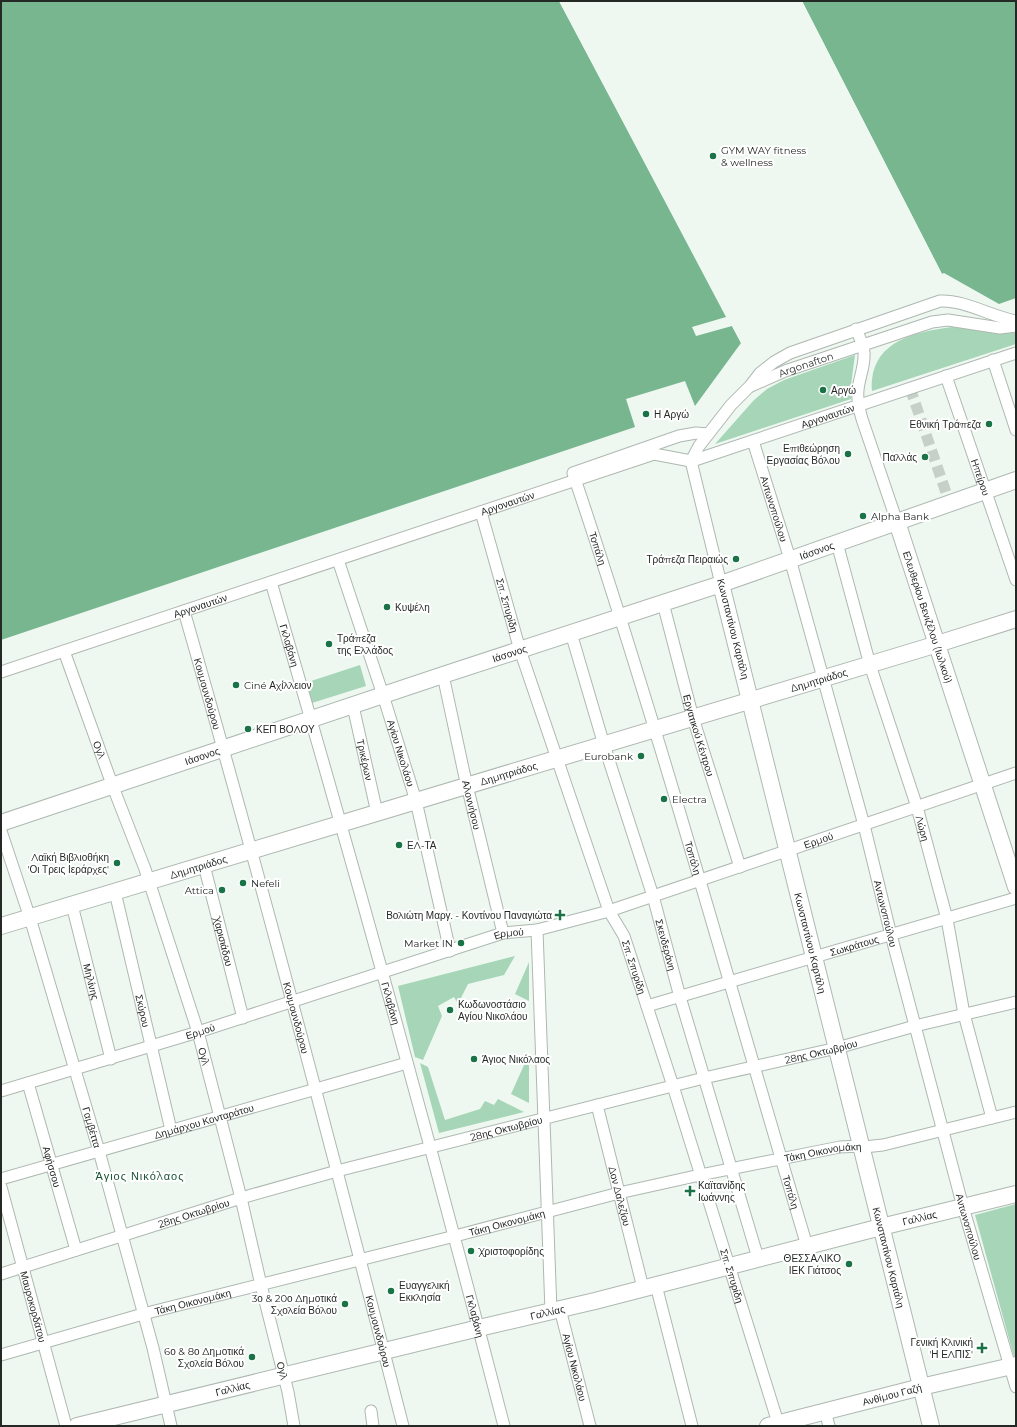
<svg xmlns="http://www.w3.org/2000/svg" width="1017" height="1427" viewBox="0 0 1017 1427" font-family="Montserrat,sans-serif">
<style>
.green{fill:#a6d6b7}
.water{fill:#77b68f}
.pier{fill:#eef8f1}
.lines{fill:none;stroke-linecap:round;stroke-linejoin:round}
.street-tunnel{stroke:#c6cfc8;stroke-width:11;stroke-dasharray:11 5.5;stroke-linecap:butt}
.street-casing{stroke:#aeb8b1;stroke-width:13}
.secondary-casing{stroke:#aeb8b1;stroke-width:18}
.street{stroke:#fff;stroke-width:11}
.secondary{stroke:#fff;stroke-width:16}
.poi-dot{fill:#1a7347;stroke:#fff;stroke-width:1.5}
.labels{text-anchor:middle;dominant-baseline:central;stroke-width:4;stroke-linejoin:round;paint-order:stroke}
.poi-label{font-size:10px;fill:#252926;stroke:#fff;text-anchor:start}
.street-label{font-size:10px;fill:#252926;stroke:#fff}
.neighbourhood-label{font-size:11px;letter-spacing:1px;fill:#165132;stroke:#fff}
</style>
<rect width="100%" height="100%" fill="#eef8f1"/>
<g class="green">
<path d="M952 327 1016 333V344L872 391C871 385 872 379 873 373 881 338 922 331 952 327Z"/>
<path d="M855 355 851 385V399L715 444 754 400 767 389 784 380Z"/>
<path d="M360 665 366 686 312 703 305 683Z"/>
<path d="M515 956 504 975 468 984 458 1004 454 997 438 1006 442 1016 423 1060 415 1057 398 986Z"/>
<path d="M529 962V1001L515 994Z"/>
<path d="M529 1054V1103L511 1094Z"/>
<path d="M420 1063 428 1067 445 1120 480 1109 485 1101 494 1105 498 1099 524 1112 439 1133Z"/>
<path d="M1016 1204V1356L1014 1357 975 1215Z"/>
</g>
<g class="water">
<path d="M1 1H559L741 343 695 406 685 381 626 399 635 427 1 640Z"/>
<path d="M802 1H1016V298L999 304 944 273 942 274Z"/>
</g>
<g class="pier">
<path d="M559 1H561L743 342 741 343 732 326 696 336 692 327 726 317Z"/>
<path d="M800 1H802L942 274 940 275Z"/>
</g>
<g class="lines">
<path class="street-tunnel" d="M910 388 950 504"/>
<g class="street-casing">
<g id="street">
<path d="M856 329C859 337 864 345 864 353 865 366 859 378 858 390 857 400 859 409 862 419L897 522"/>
<path d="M993 360 1016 430"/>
<path id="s1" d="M946 376 1016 580"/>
<path id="s2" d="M751 386 785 371 932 322 948 320 1000 328 1016 326"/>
<path id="s3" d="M708 434 696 433 679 436 573 473C659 728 730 988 807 1246"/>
<path id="s4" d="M753 441 790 559 864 825 891 935 963 1207 1016 1387"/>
<path id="s5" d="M481 512 520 650 609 911 624 936 673 1086 779 1426"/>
<path id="s6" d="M837 543 870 665 917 807 947 919 964 1014 992 1118"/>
<path id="s7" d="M338 560 383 695 416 801 450 951"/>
<path id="s8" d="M271 582C353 862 431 1144 504 1426"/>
<path d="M721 584 691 461 699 446 731 405 750 386 760 373 774 362 790 353 940 301C965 300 990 316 1016 321"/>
<path id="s9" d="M663 603 693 718 740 867"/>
<path id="s10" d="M184 611C262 882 333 1154 403 1426"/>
<path id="s11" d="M571 633 604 745 653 896 680 997 758 1258"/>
<path id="s12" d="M64 651 113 787 145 869 198 1032 241 1198 261 1285 288 1392 294 1426"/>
<path id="s13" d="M1 672 654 454 691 461 695 460 1016 353"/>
<path id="s14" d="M443 675 464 773 503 933"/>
<path id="s15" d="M353 706 377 813"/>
<path id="s16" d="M1 831 30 918 99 1151 153 1348 171 1426"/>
<path id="s17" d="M204 865 243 1018"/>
<path id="s18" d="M115 892 171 1130"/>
<path id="s19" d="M72 905 111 1059"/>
<path d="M537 930 551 1311"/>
<path id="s20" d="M647 1006 1016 898"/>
<path id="s21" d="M28 1083 76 1250"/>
<path id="s22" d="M1 1091 198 1032 503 933 537 930 609 911 1016 773"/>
<path id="s23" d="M597 1105 643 1288"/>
<path id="s24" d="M1 1179 407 1063"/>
<path id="s25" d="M1 1187 66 1426"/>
<path id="s26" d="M1 1274 241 1198 337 1171 704 1078 837 1048 915 1026 1016 1002"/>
<path d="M656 1285 692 1426"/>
<path id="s27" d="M560 1309 590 1426"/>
<path id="s28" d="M1 1355 143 1314 455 1236 619 1193 700 1175 840 1147 861 1146 864 1147 883 1145 1016 1112"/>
<path d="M371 1411 373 1426"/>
<path d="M825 1411 829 1426"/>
</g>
</g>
<g class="secondary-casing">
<g id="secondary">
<path id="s29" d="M897 522 1016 887"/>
<path id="s30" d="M721 584 931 1426"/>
<path id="s31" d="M1 823 443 675 721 584 1016 480"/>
<path id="s32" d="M1 926 931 646 1016 619"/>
<path id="s33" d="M77 1426 479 1328 595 1301 881 1227 1016 1194"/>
<path id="s34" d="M768 1426 921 1387 1016 1365"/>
</g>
</g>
<use href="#street" class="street"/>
<use href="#secondary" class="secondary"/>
</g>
<g class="poi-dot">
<circle cx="713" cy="156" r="4"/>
<circle cx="823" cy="390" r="4"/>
<circle cx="646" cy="414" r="4"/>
<circle cx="989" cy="424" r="4"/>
<circle cx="848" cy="454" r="4"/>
<circle cx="925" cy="457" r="4"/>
<circle cx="863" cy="516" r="4"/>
<circle cx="736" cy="559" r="4"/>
<circle cx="387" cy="607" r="4"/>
<circle cx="329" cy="644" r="4"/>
<circle cx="236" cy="685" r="4"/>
<circle cx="248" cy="729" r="4"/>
<circle cx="641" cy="756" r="4"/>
<circle cx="664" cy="799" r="4"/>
<circle cx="399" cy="845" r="4"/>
<circle cx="117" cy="863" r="4"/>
<circle cx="243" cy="883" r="4"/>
<circle cx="222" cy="890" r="4"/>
<path d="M558 909h4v4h4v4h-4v4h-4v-4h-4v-4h4z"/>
<circle cx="461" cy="943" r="4"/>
<circle cx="450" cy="1010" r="4"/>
<circle cx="474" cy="1059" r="4"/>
<path d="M688 1185h4v4h4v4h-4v4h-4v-4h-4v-4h4z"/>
<circle cx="471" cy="1251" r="4"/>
<circle cx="849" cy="1264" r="4"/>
<circle cx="391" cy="1291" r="4"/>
<circle cx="345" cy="1304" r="4"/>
<path d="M980 1342h4v4h4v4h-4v4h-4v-4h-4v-4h4z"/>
<circle cx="252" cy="1357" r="4"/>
</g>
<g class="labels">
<g class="poi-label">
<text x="721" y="150">GYM WAY fitness<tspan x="721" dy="12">&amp; wellness</tspan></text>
<text x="831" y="390">Αργώ</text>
<text x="654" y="414">Η Αργώ</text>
<text x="981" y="424" text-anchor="end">Εθνική Τράπεζα</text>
<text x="840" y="448" text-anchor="end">Επιθεώρηση<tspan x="840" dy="12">Εργασίας Βόλου</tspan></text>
<text x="917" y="457" text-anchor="end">Παλλάς</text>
<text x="871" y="516">Alpha Bank</text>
<text x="728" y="559" text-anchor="end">Τράπεζα Πειραιώς</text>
<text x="395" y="607">Κυψέλη</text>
<text x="337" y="638">Τράπεζα<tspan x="337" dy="12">της Ελλάδος</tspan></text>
<text x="244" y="685">Ciné Αχίλλειον</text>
<text x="256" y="729">ΚΕΠ ΒΟΛΟΥ</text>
<text x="633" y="756" text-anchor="end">Eurobank</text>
<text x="672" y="799">Electra</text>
<text x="407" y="845">ΕΛ-ΤΑ</text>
<text x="109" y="857" text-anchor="end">Λαϊκή Βιβλιοθήκη<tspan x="109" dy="12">'Οι Τρεις Ιεράρχες'</tspan></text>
<text x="251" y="883">Nefeli</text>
<text x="214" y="890" text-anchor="end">Attica</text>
<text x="552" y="915" text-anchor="end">Βολιώτη Μαργ. - Κοντίνου Παναγιώτα</text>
<text x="453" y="943" text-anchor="end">Market IN</text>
<text x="458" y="1004">Κωδωνοστάσιο<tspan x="458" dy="12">Αγίου Νικολάου</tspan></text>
<text x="482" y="1059">Άγιος Νικόλαος</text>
<text x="698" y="1185">Καϊτανίδης<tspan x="698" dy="12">Ιωάννης</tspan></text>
<text x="479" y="1251">Χριστοφορίδης</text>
<text x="841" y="1258" text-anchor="end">ΘΕΣΣΑΛΙΚΟ<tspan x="841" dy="12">ΙΕΚ Γιάτσος</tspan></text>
<text x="399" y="1285">Ευαγγελική<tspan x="399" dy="12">Εκκλησία</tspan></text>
<text x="337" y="1298" text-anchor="end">3ο &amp; 20ο Δημοτικά<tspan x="337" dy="12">Σχολεία Βόλου</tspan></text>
<text x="973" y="1342" text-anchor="end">Γενική Κλινική<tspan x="973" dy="12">'Η ΕΛΠΙΣ'</tspan></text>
<text x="244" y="1351" text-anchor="end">6ο &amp; 8ο Δημοτικά<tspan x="244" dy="12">Σχολεία Βόλου</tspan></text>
</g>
<g class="street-label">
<text stroke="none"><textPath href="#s2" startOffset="59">Argonafton</textPath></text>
<text stroke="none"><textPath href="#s13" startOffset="870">Αργοναυτών</textPath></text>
<text stroke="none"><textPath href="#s1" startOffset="107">Ηπείρου</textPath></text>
<text stroke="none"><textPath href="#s13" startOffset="534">Αργοναυτών</textPath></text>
<text stroke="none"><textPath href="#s4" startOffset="71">Αντωνοπούλου</textPath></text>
<text stroke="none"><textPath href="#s3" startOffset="221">Τοπάλη</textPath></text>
<text stroke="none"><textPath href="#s31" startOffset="860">Ιάσονος</textPath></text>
<text stroke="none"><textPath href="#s13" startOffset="210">Αργοναυτών</textPath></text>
<text stroke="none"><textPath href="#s5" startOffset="97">Σπ. Σπυρίδη</textPath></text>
<text stroke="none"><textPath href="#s29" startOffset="100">Ελευθερίου Βενιζέλου (Ιωλκού)</textPath></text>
<text transform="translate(733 629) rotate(76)">Κωνσταντίνου Καρτάλη</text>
<text stroke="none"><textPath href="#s8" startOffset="66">Γκλαβάνη</textPath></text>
<text stroke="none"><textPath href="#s31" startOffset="536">Ιάσονος</textPath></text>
<text stroke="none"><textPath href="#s32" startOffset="854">Δημητριάδος</textPath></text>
<text stroke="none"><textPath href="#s10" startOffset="86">Κουμουνδούρου</textPath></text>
<text stroke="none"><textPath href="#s9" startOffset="137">Εργατικού Κέντρου</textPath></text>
<text stroke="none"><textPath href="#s12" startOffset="105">Ογλ</textPath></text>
<text stroke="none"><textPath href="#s7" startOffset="203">Αγίου Νικολάου</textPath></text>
<text stroke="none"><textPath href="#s31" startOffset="212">Ιάσονος</textPath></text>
<text stroke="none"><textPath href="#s15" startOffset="55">Τρικέρων</textPath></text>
<text stroke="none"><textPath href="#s32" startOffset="530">Δημητριάδος</textPath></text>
<text stroke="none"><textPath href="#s14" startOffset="133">Αλοννήσου</textPath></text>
<text stroke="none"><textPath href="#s6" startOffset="298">Λώρη</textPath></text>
<text stroke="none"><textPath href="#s22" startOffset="856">Ερμού</textPath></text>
<text stroke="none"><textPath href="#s3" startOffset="545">Τοπάλη</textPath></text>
<text stroke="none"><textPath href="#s32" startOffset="206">Δημητριάδος</textPath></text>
<text stroke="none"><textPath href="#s4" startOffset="491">Αντωνοπούλου</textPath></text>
<text stroke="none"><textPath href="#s22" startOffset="532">Ερμού</textPath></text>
<text stroke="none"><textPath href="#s17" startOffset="79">Χαρισιάδου</textPath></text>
<text stroke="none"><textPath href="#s30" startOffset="370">Κωνσταντίνου Καρτάλη</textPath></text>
<text stroke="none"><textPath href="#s11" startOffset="326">Σκενδεράνη</textPath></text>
<text stroke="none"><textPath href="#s20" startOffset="216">Σωκράτους</textPath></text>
<text stroke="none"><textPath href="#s5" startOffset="481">Σπ. Σπυρίδη</textPath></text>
<text stroke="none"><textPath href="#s19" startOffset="79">Μηλίνης</textPath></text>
<text stroke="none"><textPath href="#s8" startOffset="438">Γκλαβάνη</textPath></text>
<text stroke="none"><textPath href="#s18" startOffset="122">Σκύρου</textPath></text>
<text stroke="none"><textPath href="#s10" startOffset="422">Κουμουνδούρου</textPath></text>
<text stroke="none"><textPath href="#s22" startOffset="208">Ερμού</textPath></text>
<text stroke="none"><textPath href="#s26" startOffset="850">28ης Οκτωβρίου</textPath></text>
<text stroke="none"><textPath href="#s12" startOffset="429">Ογλ</textPath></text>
<text stroke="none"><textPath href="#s24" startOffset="211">Δημάρχου Κονταράτου</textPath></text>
<text stroke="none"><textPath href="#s16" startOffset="310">Γαμβέττα</textPath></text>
<text stroke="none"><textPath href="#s26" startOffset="526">28ης Οκτωβρίου</textPath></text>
<text stroke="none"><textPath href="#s28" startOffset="847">Τάκη Οικονομάκη</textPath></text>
<text stroke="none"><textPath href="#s21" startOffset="87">Αφήσσου</textPath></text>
<text stroke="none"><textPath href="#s3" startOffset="893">Τοπάλη</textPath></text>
<text stroke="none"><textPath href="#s23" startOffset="94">Δον Δαλεζίου</textPath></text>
<text stroke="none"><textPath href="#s26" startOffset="202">28ης Οκτωβρίου</textPath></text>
<text stroke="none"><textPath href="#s33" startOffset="868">Γαλλίας</textPath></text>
<text stroke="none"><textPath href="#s28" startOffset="523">Τάκη Οικονομάκη</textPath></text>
<text stroke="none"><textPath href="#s4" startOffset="815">Αντωνοπούλου</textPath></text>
<text stroke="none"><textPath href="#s30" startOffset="694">Κωνσταντίνου Καρτάλη</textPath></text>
<text stroke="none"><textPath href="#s5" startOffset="805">Σπ. Σπυρίδη</textPath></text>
<text stroke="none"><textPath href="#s28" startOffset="199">Τάκη Οικονομάκη</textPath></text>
<text stroke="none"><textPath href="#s25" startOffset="124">Μαυροκορδάτου</textPath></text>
<text stroke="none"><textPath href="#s33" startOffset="484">Γαλλίας</textPath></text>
<text stroke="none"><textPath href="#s8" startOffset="762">Γκλαβάνη</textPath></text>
<text stroke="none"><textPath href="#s10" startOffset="746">Κουμουνδούρου</textPath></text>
<text stroke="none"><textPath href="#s27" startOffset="60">Αγίου Νικολάου</textPath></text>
<text stroke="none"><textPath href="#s12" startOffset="753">Ογλ</textPath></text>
<text stroke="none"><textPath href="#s33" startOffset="160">Γαλλίας</textPath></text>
<text stroke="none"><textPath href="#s34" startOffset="128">Ανθίμου Γαζή</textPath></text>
</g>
<g class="neighbourhood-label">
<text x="140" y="1176">Άγιος Νικόλαος</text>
</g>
</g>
<rect width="1017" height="1427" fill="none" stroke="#252926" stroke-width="4"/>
</svg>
